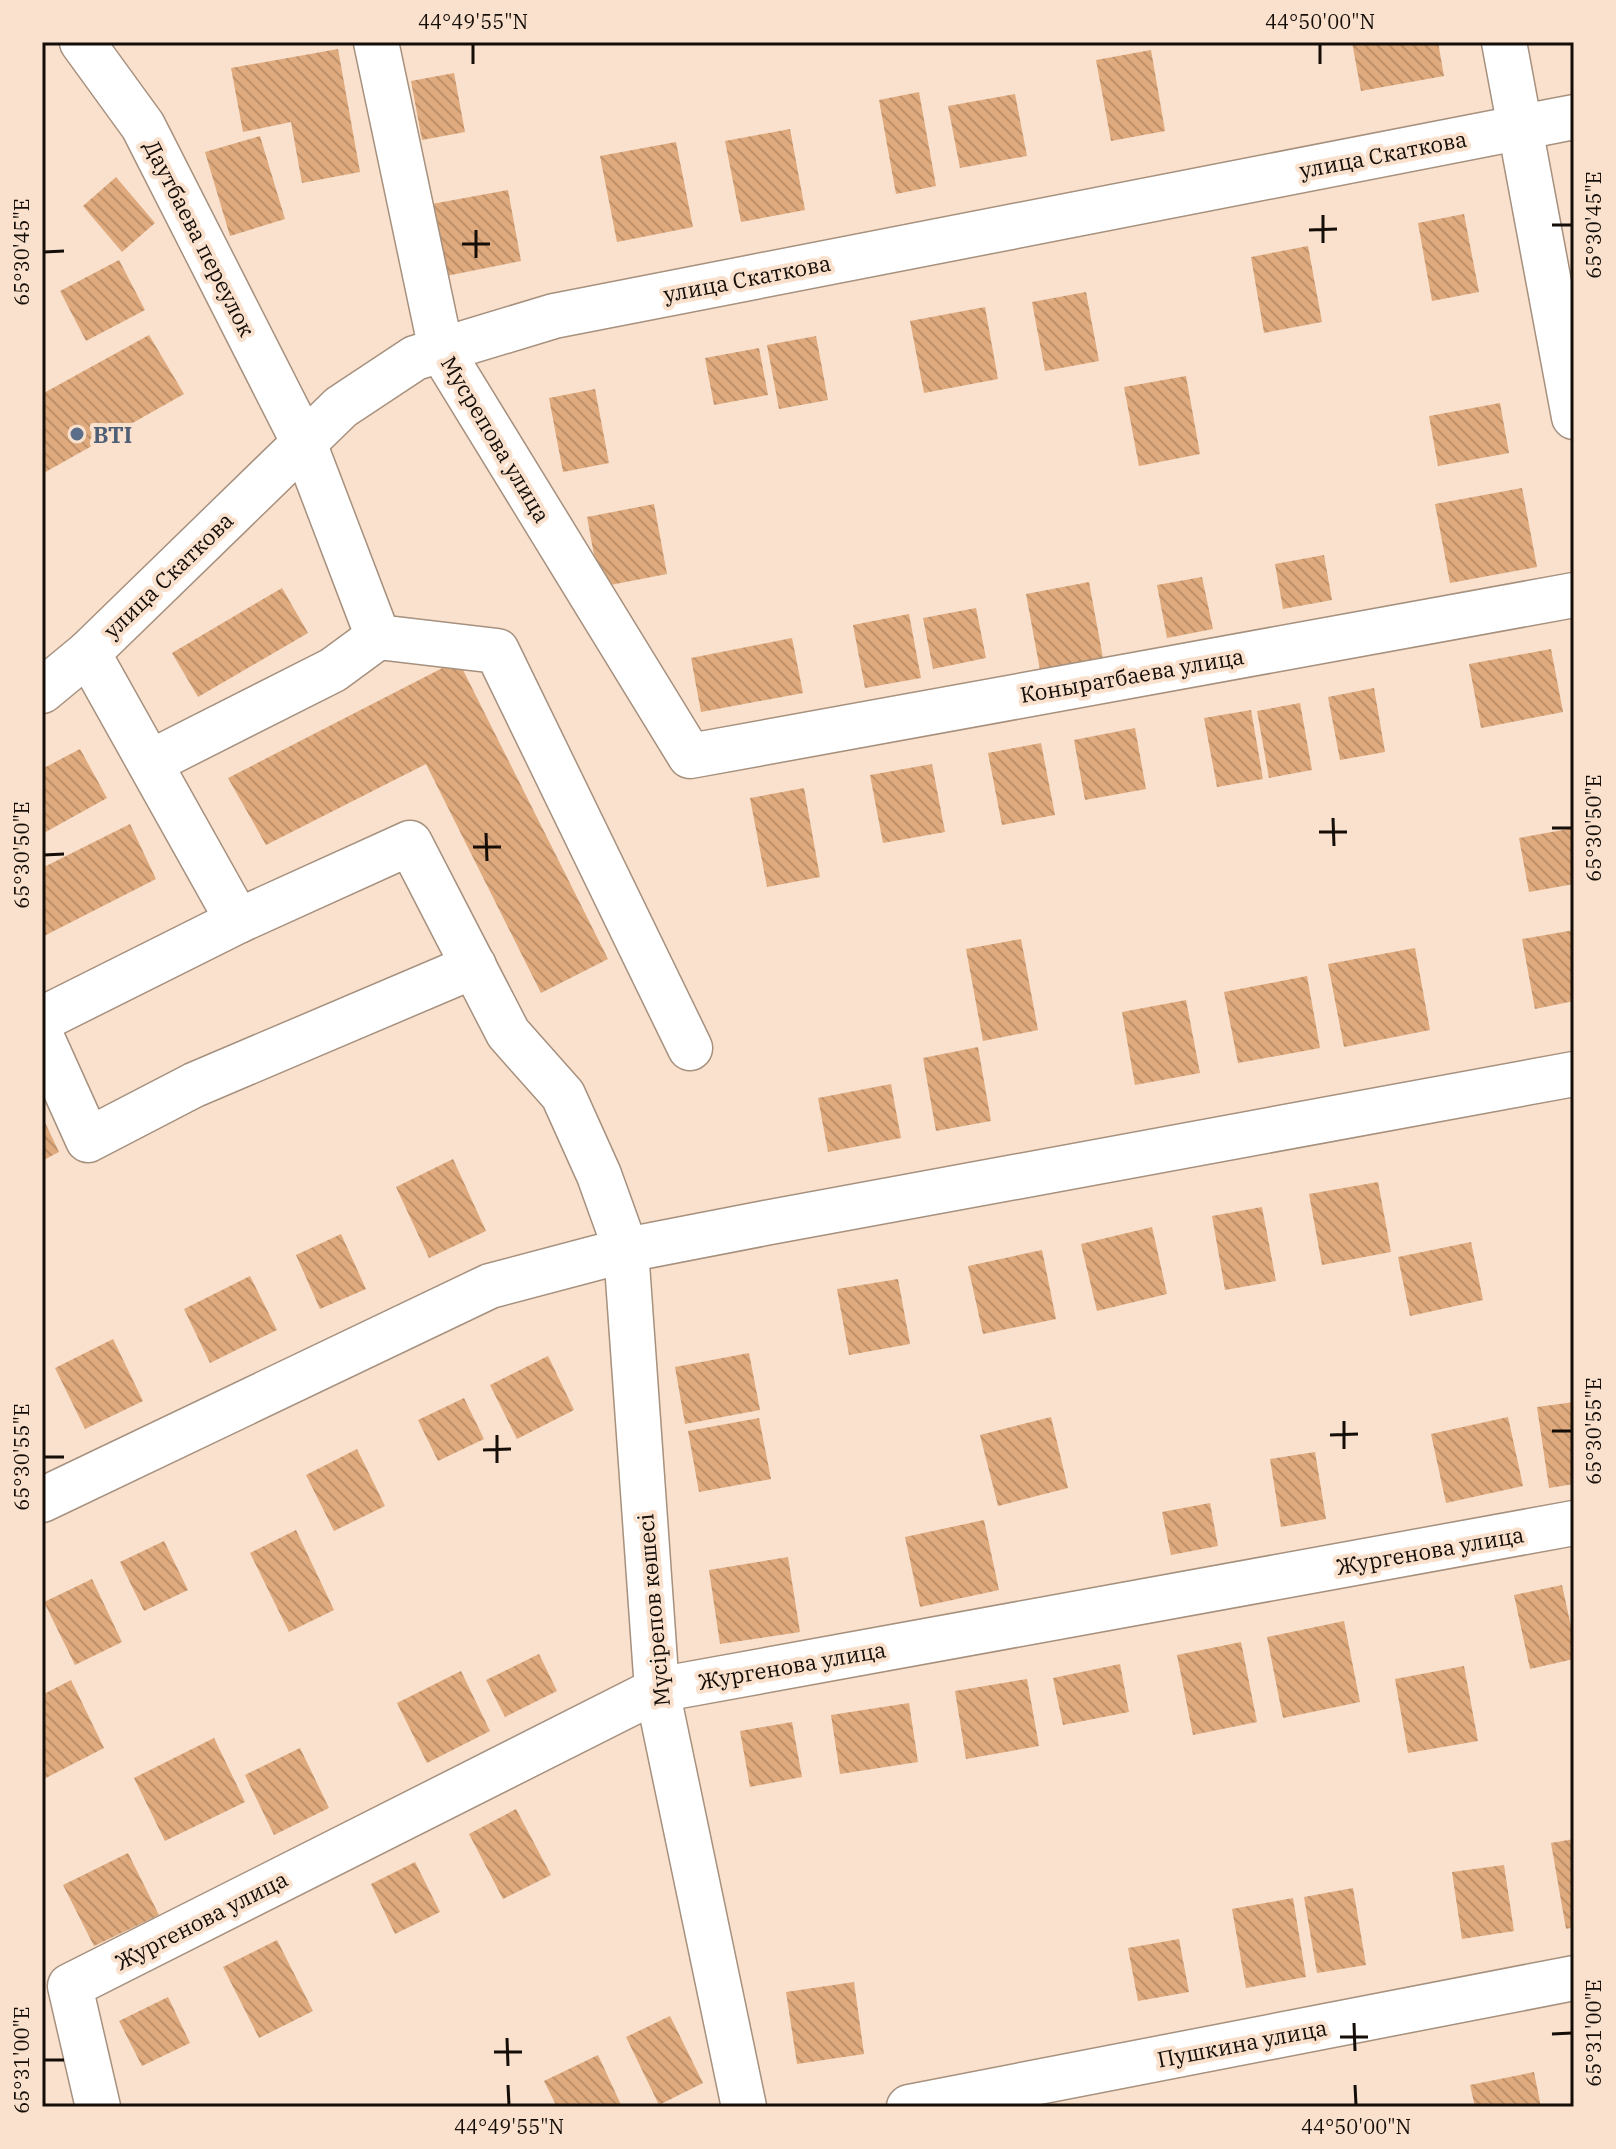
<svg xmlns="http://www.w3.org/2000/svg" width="1616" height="2149" viewBox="0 0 1616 2149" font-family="'IBM Plex Serif',serif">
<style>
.building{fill:url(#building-back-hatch)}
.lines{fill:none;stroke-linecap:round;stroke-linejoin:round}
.minor-casing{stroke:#a6907e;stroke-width:47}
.minor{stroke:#fff;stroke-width:44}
.ticks{fill:none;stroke:#150d07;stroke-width:3}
.service-dot{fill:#5c6f8a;stroke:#f9e1cd;stroke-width:3}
.labels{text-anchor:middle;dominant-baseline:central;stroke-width:8;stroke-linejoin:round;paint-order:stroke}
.street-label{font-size:22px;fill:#150d07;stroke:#f9e1cd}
.service-label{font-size:22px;font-weight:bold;fill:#4e5e75;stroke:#f9e1cd;text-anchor:start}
.neatline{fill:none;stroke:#150d07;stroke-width:3}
.ticks-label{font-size:20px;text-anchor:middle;fill:#150d07}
</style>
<defs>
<pattern id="building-back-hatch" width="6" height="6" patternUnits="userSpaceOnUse" patternTransform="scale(2)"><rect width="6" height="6" fill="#dfaa7d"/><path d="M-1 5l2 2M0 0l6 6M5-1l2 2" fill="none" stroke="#be916b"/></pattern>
</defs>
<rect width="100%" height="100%" fill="#f9e1cd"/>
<g class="building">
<path d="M1352 42H1438L1444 76 1361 91Z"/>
<path d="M338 49 360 172 302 183 291 122 243 132 231 68Z"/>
<path d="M1151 50 1165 131 1111 141 1096 60Z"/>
<path d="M454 73 465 132 422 140 411 81Z"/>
<path d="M919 92 936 186 896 194 879 100Z"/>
<path d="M1015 94 1027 156 960 168 948 106Z"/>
<path d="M790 129 805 210 741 222 725 141Z"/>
<path d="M260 136 285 219 230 236 205 152Z"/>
<path d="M676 142 693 227 617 242 600 156Z"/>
<path d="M116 177 155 223 122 252 83 206Z"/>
<path d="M508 190 521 261 446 276 432 204Z"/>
<path d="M1464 214 1479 292 1432 301 1418 223Z"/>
<path d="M1308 246 1322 322 1264 333 1251 257Z"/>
<path d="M119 260 145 310 86 341 60 291Z"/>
<path d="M1086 292 1099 361 1045 371 1032 302Z"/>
<path d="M985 307 998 379 924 393 910 321Z"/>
<path d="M149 335 184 394 42 474V394Z"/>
<path d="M816 336 828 400 779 409 767 345Z"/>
<path d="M759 348 768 395 714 405 705 358Z"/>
<path d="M1186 376 1200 454 1139 466 1124 387Z"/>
<path d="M595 389 609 463 563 472 549 398Z"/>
<path d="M1500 403 1509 453 1438 466 1429 416Z"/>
<path d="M1522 488 1537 567 1450 583 1435 504Z"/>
<path d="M654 504 667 574 600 587 587 517Z"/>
<path d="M1324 555 1332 600 1283 609 1275 564Z"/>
<path d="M1202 577 1213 629 1167 638 1157 585Z"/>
<path d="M1089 582 1103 658 1040 670 1026 594Z"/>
<path d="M282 588 308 633 198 697 172 653Z"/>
<path d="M976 608 986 658 933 669 923 618Z"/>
<path d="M909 614 921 678 865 688 853 625Z"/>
<path d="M792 638 803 693 701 712 691 658Z"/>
<path d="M1551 649 1563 712 1481 728 1469 664Z"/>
<path d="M458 660 608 959 541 993 426 764 266 845 228 778Z"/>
<path d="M1374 688 1385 752 1340 760 1328 697Z"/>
<path d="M1300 703 1312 770 1269 778 1257 711Z"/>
<path d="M1251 710 1263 779 1217 787 1204 718Z"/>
<path d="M1135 728 1146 789 1085 800 1074 740Z"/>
<path d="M1041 743 1055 815 1002 825 988 753Z"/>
<path d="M80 749 107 798 42 834V769Z"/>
<path d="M932 764 945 832 883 843 870 775Z"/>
<path d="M804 788 820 877 767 887 750 798Z"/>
<path d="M130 824 156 879 42 937V868Z"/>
<path d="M1574 828V884L1529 892 1519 838Z"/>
<path d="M1574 930V1001L1535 1009 1522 939Z"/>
<path d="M1021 939 1038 1030 983 1041 966 949Z"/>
<path d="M1415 948 1430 1030 1344 1047 1328 964Z"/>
<path d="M1307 976 1320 1048 1238 1063 1224 992Z"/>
<path d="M1186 1000 1200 1073 1135 1085 1122 1012Z"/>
<path d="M978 1047 991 1121 936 1131 923 1058Z"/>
<path d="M891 1084 901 1138 828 1152 818 1098Z"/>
<path d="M42 1116 59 1152 42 1161Z"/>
<path d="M453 1159 486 1231 429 1258 396 1187Z"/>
<path d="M1378 1182 1391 1252 1322 1265 1309 1194Z"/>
<path d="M1262 1207 1276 1281 1225 1290 1212 1216Z"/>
<path d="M1152 1227 1167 1294 1097 1311 1081 1244Z"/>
<path d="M341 1234 366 1289 320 1309 296 1255Z"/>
<path d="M1471 1242 1483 1300 1410 1316 1398 1257Z"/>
<path d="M1042 1250 1056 1319 983 1334 968 1266Z"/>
<path d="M250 1276 277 1330 210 1363 184 1309Z"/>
<path d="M898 1279 910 1344 849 1355 837 1289Z"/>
<path d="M113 1339 143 1401 85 1429 55 1368Z"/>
<path d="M749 1353 760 1410 685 1424 675 1367Z"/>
<path d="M548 1356 574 1410 517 1439 490 1385Z"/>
<path d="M464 1398 484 1439 438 1461 418 1420Z"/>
<path d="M1574 1402V1484L1549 1488 1537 1407Z"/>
<path d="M1051 1417 1068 1488 998 1506 980 1435Z"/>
<path d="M1508 1417 1523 1486 1446 1503 1431 1434Z"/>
<path d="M759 1418 771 1479 699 1492 688 1431Z"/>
<path d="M357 1449 385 1506 334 1531 306 1475Z"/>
<path d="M1315 1452 1326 1519 1281 1527 1270 1459Z"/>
<path d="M1210 1503 1218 1546 1171 1555 1162 1512Z"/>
<path d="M984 1520 999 1590 920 1607 905 1537Z"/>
<path d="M296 1530 334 1610 289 1632 250 1553Z"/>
<path d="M164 1541 188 1590 144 1611 120 1562Z"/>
<path d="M788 1557 800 1632 720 1644 709 1570Z"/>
<path d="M92 1579 122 1642 75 1665 44 1602Z"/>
<path d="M1562 1585 1574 1640V1659L1530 1669 1514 1595Z"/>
<path d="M1344 1621 1360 1702 1283 1718 1267 1637Z"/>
<path d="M1241 1642 1257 1722 1193 1735 1177 1655Z"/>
<path d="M539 1654 557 1691 505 1717 486 1680Z"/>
<path d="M1120 1664 1129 1712 1063 1725 1053 1678Z"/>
<path d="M1464 1666 1478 1741 1408 1753 1395 1679Z"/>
<path d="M461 1671 490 1731 427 1763 397 1703Z"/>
<path d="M1027 1679 1039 1746 966 1759 955 1691Z"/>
<path d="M71 1680 104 1748 42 1780V1695Z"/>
<path d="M909 1703 918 1762 840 1774 831 1715Z"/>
<path d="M792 1722 802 1777 750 1787 740 1731Z"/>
<path d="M214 1738 245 1802 165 1841 134 1778Z"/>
<path d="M300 1748 329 1808 274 1835 245 1775Z"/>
<path d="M516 1809 551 1875 503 1899 469 1834Z"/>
<path d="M1574 1839V1927L1566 1929 1551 1843Z"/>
<path d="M128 1853 159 1915 94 1946 63 1885Z"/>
<path d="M415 1862 440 1912 395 1934 371 1884Z"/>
<path d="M1504 1865 1514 1931 1462 1939 1452 1872Z"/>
<path d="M1353 1888 1366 1965 1317 1973 1304 1897Z"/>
<path d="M1293 1898 1306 1977 1246 1988 1232 1909Z"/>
<path d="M1179 1939 1189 1992 1138 2001 1128 1948Z"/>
<path d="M277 1940 313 2011 259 2038 223 1967Z"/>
<path d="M854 1982 864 2054 797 2064 786 1992Z"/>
<path d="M168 1997 190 2043 142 2066 119 2021Z"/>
<path d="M670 2016 703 2083 659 2105 626 2037Z"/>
<path d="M598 2055 622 2107H557L544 2081Z"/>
<path d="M1534 2072 1541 2107H1475L1470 2085Z"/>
</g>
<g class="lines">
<g class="minor-casing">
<g id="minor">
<path d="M82 42 143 126 304 443 378 637 497 651 690 1048"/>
<path d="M376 42 441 350 690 756 1574 595"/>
<path d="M1504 42 1574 417"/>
<path d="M88 653 238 921 410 843 508 1033 563 1095 599 1175 626 1250 657 1690 744 2107"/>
<path d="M42 691 88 653 341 407 415 358 554 316 1574 117"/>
<path d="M151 762 333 670 378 637"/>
<path d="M42 1019 238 921"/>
<path d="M42 1038 88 1140 194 1085 474 966"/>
<path d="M42 1500 490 1286 626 1250 765 1223 1574 1074"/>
<path d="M98 2107 70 1986 657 1690 1574 1523"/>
<path d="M909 2107 1574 1978"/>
</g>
</g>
<use href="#minor" class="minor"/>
</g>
<path class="ticks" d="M473 44V64M1320 44V64M1323 215V243M1552 225H1572M476 230V258M1309 230 1337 229M462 244H490M44 252 64 251M1333 818 1334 846M1552 828H1572M1319 832H1347M486 833 487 861M473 847H501M44 855 64 854M1344 1421V1449M1552 1431H1572M497 1435V1463M1330 1435 1358 1434M483 1450 511 1449M44 1457H64M1354 2023 1355 2051M1552 2034 1572 2033M1340 2037H1368M507 2038 508 2066M494 2052H522M44 2060H64M508 2085 509 2105M1355 2085 1356 2105"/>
<circle class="service-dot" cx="77" cy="434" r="8"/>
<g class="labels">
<g class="street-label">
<text transform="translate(1383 154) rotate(-11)">улица Скаткова</text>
<text transform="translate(200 238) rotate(63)">Даутбаева переулок</text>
<text transform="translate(747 278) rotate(-11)">улица Скаткова</text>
<text transform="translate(496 439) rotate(59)">Мусрепова улица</text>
<text transform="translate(168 575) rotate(-44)">улица Скаткова</text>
<text transform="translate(1132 675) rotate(-10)">Коныратбаева улица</text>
<text transform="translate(1430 1550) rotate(-10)">Жургенова улица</text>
<text transform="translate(653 1610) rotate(-95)">Мүсірепов көшесі</text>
<text transform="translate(792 1665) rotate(-10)">Жургенова улица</text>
<text transform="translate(201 1920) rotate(-27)">Жургенова улица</text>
<text transform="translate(1242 2043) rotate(-11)">Пушкина улица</text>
</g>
<g class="service-label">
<text x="93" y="434">BTI</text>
</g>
</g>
<rect width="1616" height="2149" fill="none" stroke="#f9e1cd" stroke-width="88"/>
<rect x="44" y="44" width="1528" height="2061" class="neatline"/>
<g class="ticks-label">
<text x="473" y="29">44°49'55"N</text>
<text x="1320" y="29">44°50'00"N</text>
<text transform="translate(1594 225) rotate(-90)" y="7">65°30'45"E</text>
<text transform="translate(22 252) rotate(-90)" y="7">65°30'45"E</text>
<text transform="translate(1594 828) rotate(-90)" y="7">65°30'50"E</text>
<text transform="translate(22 855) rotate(-90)" y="7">65°30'50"E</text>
<text transform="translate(1594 1431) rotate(-90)" y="7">65°30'55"E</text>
<text transform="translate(22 1457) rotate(-90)" y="7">65°30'55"E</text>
<text transform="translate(1594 2033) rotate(-90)" y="7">65°31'00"E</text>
<text transform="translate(22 2060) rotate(-90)" y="7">65°31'00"E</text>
<text x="509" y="2134">44°49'55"N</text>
<text x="1356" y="2134">44°50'00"N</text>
</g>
</svg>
